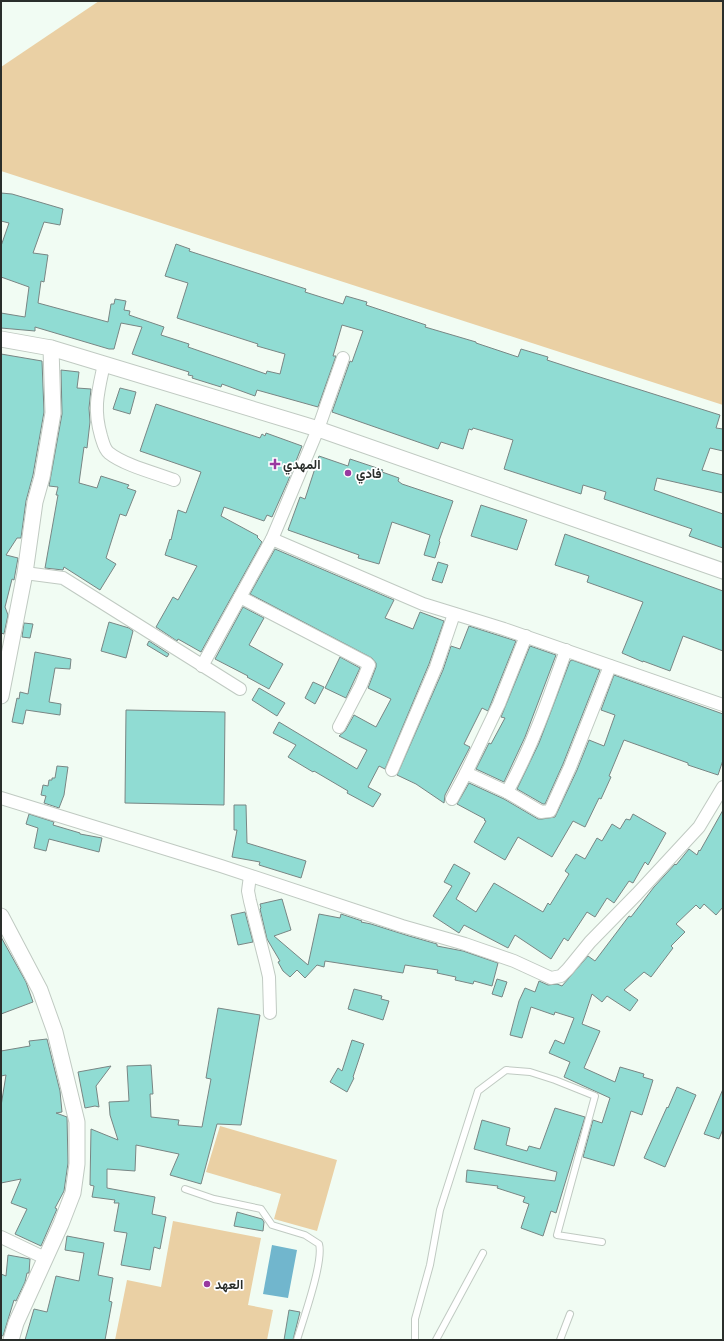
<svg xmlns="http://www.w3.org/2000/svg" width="724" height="1341" viewBox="0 0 724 1341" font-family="Poppins,Vazirmatn,sans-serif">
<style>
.green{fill:#ead0a4}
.water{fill:#71b6cd}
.building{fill:#90dcd3;stroke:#798684}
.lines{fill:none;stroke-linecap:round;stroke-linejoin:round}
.service-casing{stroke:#c0cac2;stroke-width:8}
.minor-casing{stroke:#c0cac2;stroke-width:14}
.tertiary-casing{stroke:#c0cac2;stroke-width:17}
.service{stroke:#fff;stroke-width:6}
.minor{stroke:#fff;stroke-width:12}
.tertiary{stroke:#fff;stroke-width:15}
.poi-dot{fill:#9939a0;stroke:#fff;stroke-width:1.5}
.labels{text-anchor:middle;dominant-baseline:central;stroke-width:3.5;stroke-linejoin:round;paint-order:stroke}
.poi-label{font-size:13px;font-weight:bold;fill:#2a2e2b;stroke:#fff;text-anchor:start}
</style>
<rect width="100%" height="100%" fill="#f1fcf3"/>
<g class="green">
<path d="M99 1H723V405L1 171V67Z"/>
<path d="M220 1126 337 1160 317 1231 274 1219 281 1194 206 1172Z"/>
<path d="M173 1221 261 1238 248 1305 273 1310 267 1340H115L127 1280 161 1287Z"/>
</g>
<path class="water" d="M272 1245 297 1250 288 1298 263 1294Z"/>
<g class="building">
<path d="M1 193 12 194 63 209 60 225 44 222 33 253 48 255 44 282 41 281 38 303 108 322 111 304H114L115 299 126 301 124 310 130 311 129 315 164 327 161 335 189 344 188 347 266 374 267 371 280 374 285 354 257 346 258 344 177 318 188 283 165 276 176 244 190 249 189 251 306 289 305 292 343 304 346 296 367 302 366 305 426 325 425 327 476 342V343L518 357 521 349 548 357 547 360 587 373 720 415 716 428 723 429V451L710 448 702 470 723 475V493L657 478 654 490 723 514V548L689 536 692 529 604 499 606 492 583 485 581 494 504 469 513 440 473 428 472 430 469 429 463 449 441 442 438 449 332 412 350 361 352 362 363 331 342 325 333 356H336L318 407 257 390 255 396 222 384 221 387 192 378 193 376 188 375 189 372 132 354 142 327 121 323 114 349H109L35 327V331L1 328V313L25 317 29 287 1 277V246L9 223 1 221Z"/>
<path d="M1 354 42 361 44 412 33 475 26 501 21 538H17L6 555 18 558 14 580 12 579 5 607 8 615 4 634 1 633Z"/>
<path d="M61 370 79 372 77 388 91 389 89 408 90 422 87 448 84 447 79 483 97 488 101 476 129 485 127 488 136 491 126 516 120 514 106 558 116 564 100 590 64 567 63 570 45 568 58 495H56L58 487 49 486 62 414Z"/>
<path d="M120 388 136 392 130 414 113 409Z"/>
<path d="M156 404 260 438 262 434 265 436 266 433 302 446 288 481 272 517 267 515 264 521 224 507 221 516 258 536 257 537 262 542 201 652 178 639 177 641 156 627 173 597 178 600 197 566 165 555 170 539 171 540 178 510 186 513 201 472 140 451Z"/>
<path d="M319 456 348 466 350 459 383 470 382 472 399 478 398 481 402 484 453 501 439 541 440 542 435 558 424 555 430 535 392 522 379 564 358 558 359 555 288 530 300 497 305 499Z"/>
<path d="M481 505 527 520 517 550 471 536Z"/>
<path d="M565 534 723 591V651L683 636 670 671 643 661V662L622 653 643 602 587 582 589 576 555 565Z"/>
<path d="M275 549 394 600 385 618 413 629 420 612 444 621 429 664 385 769 379 766 368 787 381 794 373 807 347 793 348 791 314 771 313 772 288 757 296 745 273 733 279 722 357 769 367 750 339 736 345 731 354 715 376 727 391 699 368 688 376 667V663L372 658 250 594Z"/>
<path d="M438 562 448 565 442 583 432 580Z"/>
<path d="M243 607 264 618 249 645 283 664 269 689 247 677 248 676 215 659Z"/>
<path d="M109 622 129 628 133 631 126 658 101 651Z"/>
<path d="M24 623 33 624 30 638 22 637Z"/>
<path d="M469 626 516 641 488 711 482 708 464 744 470 747 445 795 444 803 416 784 397 775 443 670 451 646 460 649Z"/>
<path d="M149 641 169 654 167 657 147 645Z"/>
<path d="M530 646 556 655 525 737 504 782 476 769 489 743 491 744 505 718 501 717Z"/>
<path d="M35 652 71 659 70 669 55 668 49 702 61 704 60 715 26 710 23 724 12 722 17 698 19 699 20 692 28 694Z"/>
<path d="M340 657 360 668 346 698 325 688Z"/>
<path d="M572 660 600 670 563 764 545 804H543L517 789 539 743 570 661Z"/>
<path d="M614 675 723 714V760L718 775 688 765V763L624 740 609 776 611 777 601 799 599 798 585 827 573 821 552 857 518 837 505 860 474 842 486 821 484 820 485 819 457 804 469 783 504 799 538 819H542L555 817 577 770 589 740 604 746 615 715 601 710Z"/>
<path d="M313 682 324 687 315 704 305 698Z"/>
<path d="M259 688 285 703 277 716 252 700Z"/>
<path d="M126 710 225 712 224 805 125 803Z"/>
<path d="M57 766 68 767 64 795 59 808 44 803 46 796 41 795 43 785 48 786 49 780H52V778H55Z"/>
<path d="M234 805H246L247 843 306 861 301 878 259 865 260 862 232 857 237 830H234Z"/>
<path d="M723 810V907L716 915 704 904 700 909 696 905 676 924 685 932 671 946 673 948 651 977 644 972 624 990 638 1000 630 1011 607 996 602 1002 592 994 582 1024 600 1031 584 1068 615 1082 620 1067 644 1074 643 1077 653 1080 642 1115 631 1111 614 1166 583 1157 593 1120 602 1123 610 1098 564 1077 570 1062 549 1053 555 1040 564 1044 574 1018 555 1012 554 1015 531 1007 522 1038 510 1035 519 1001 525 988 535 992 539 981 548 985 557 984 562 986 588 956 595 961 629 916 631 917 654 887 675 864 676 865 689 849 697 855 699 850 700 851Z"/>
<path d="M29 814 54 822 53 825 80 833V834L102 838 99 852 49 839 46 851 34 848 38 828 26 824Z"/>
<path d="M633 814 666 833 648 865 645 862 633 883 629 881 614 903 607 898 595 917 587 912 568 941 564 938 551 959 515 935 508 948 464 925 459 933 433 916 452 886 444 882 454 864 470 873 456 899 476 912 494 883 543 912 548 903 550 905 569 874 565 871 576 854 585 859 597 838 602 841 612 824 620 829 626 819 630 820Z"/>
<path d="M282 899 291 930 274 936 308 965 319 914 340 918 341 914 362 921 361 922 371 924 409 936 437 944V946L463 951 498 963 492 986 474 981 473 984 455 980 456 977 437 973 438 970 405 965 403 973 325 961 324 967 317 965 305 978 297 970 290 977 283 971 278 962 280 961 267 939 260 909 261 908 260 904Z"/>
<path d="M245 912 253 942 238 945 231 915Z"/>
<path d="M1 937 26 982 33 1002 1 1014Z"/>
<path d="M497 979 507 982 502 997 492 994Z"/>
<path d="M354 989 382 996 381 999 389 1001 383 1020 348 1009Z"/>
<path d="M218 1008 260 1015 241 1125 217 1124 201 1184 170 1175 179 1154 136 1145 135 1171 107 1169V1188L155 1197 152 1214 166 1217 160 1249 154 1247 150 1270 121 1265 127 1233 114 1231 119 1203H114L115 1200 92 1197 94 1186 90 1185 91 1129 118 1140 110 1115 109 1102 129 1101 127 1066 151 1065 153 1094H150L151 1117 179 1120 178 1125 202 1127 211 1079 206 1078Z"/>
<path d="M47 1039 60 1091 62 1112 56 1113 67 1117 68 1163 64 1191 55 1208 57 1209 41 1246 15 1234 27 1209 11 1203 21 1179 1 1183V1106L6 1075 1 1076V1051L30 1046 29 1041Z"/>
<path d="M352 1040 364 1044 353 1077 354 1078 347 1092 330 1082 338 1068 342 1071Z"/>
<path d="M111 1066 96 1086 99 1107 95 1106 85 1108 78 1072Z"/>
<path d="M677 1087 696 1095 665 1167 644 1158 667 1107 668 1108Z"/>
<path d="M723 1089V1129L719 1139 704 1134Z"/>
<path d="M555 1108 585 1117 556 1213 551 1211 543 1236 521 1228 529 1204 523 1202 525 1197 497 1188 498 1186 466 1182 467 1170 555 1181 557 1172 474 1149 482 1120 510 1128 506 1145 527 1151 529 1146 540 1149Z"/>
<path d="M237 1212 262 1219 264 1222 263 1231 234 1226Z"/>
<path d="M67 1236 104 1243 98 1275 113 1278 109 1301 112 1302 105 1340H25L34 1309 47 1312 56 1276 79 1281 84 1253 65 1250Z"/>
<path d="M8 1255 30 1259 29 1273H27L25 1282 16 1301 14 1300 3 1336 1 1335V1274L6 1276Z"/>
<path d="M289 1310 300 1312 293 1340H284Z"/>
</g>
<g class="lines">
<g class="service-casing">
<g id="service">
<path d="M185 1189 214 1199 261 1209 272 1225 305 1235 319 1244C324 1261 303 1320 297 1340"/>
<path d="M415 1340V1319L430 1265 440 1210 478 1091 506 1070 530 1072 555 1080 595 1096 557 1235 602 1242"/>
<path d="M436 1340 483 1253"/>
<path d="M560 1340 570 1314"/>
</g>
</g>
<g class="minor-casing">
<g id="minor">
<path d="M104 364C98 392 93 408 101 436 103 442 104 449 109 453 124 465 155 473 174 480"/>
<path d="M272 539 423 604 504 629 723 705"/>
<path d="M25 573 63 578 240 689"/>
<path d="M240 597 367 663 369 665 361 685 339 727"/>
<path d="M566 650C549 698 532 747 507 792L541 812 550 811 570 767 610 666"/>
<path d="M202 666 272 539 318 429 343 358"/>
<path d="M392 770 436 667 454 614"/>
<path d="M466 773 507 792"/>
<path d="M1 798 221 866 402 926 465 944 514 961 551 978 561 976 568 969 590 942 637 894 699 827 723 787"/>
<path d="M452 799 466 773 499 704 526 636"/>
<path d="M250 876 248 891 250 901 266 964 269 977 270 1013"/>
<path d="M1 1237 45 1258"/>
</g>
</g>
<g class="tertiary-casing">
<g id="tertiary">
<path d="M1 339 51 348 318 429 723 571"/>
<path d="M1 696 25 573 35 502 42 477 53 413 51 348"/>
<path d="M1 916 40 990 55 1032 77 1122V1164L73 1193 61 1224 16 1323 11 1340"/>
</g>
</g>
<use href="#service" class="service"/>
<use href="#minor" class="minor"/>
<use href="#tertiary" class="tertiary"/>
</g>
<g class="poi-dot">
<path d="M273 458h4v4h4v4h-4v4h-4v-4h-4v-4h4z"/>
<circle cx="348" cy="473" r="4"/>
<circle cx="207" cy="1284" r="4"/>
</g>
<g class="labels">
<g class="poi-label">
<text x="283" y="464">المهدي</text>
<text x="356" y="473">فادي</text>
<text x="215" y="1284">العهد</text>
</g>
</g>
<rect width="724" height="1341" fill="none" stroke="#2a2e2b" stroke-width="4"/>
</svg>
